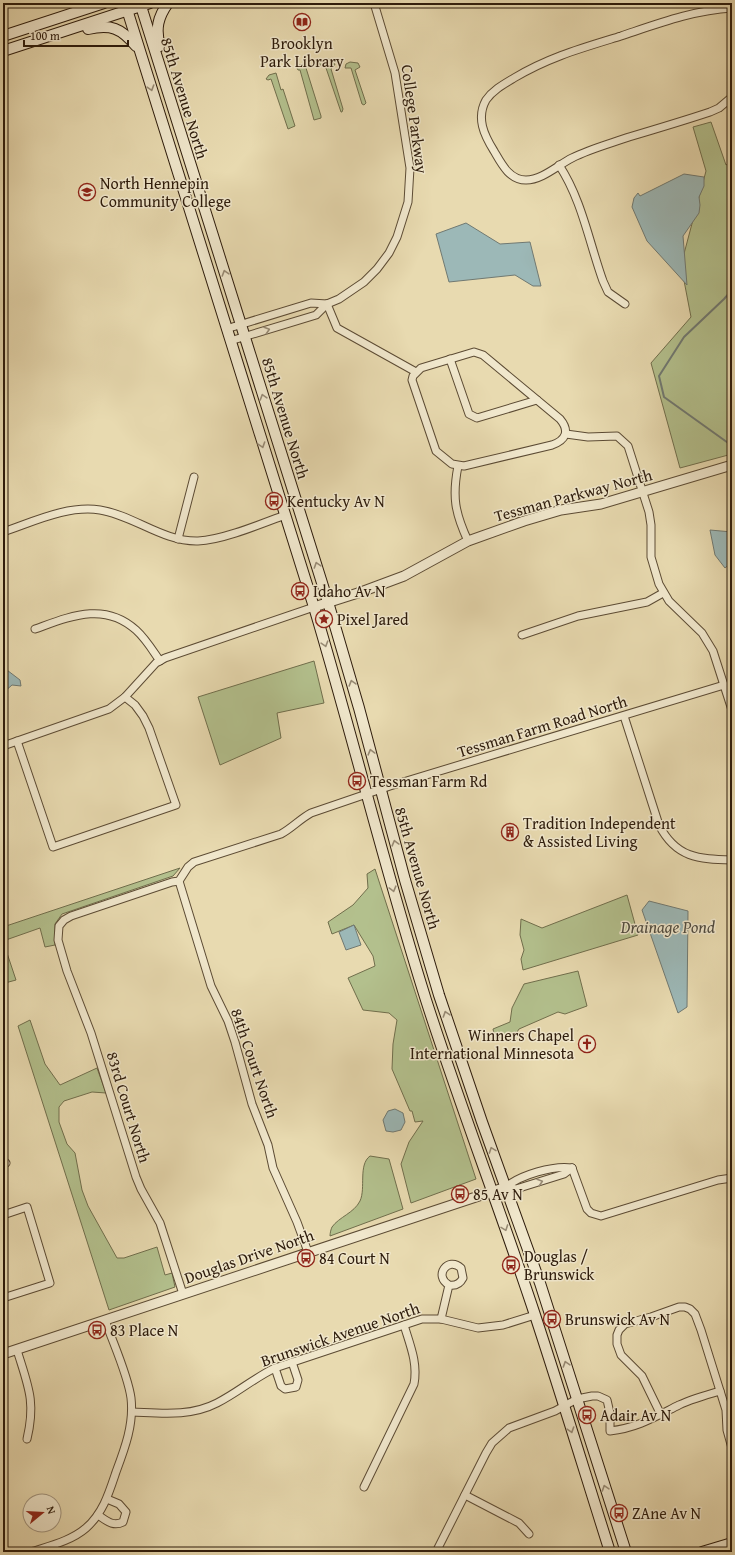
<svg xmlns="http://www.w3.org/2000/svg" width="735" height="1555" viewBox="0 0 735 1555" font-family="'Gentium Book Plus',serif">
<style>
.green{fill:#b3c08d;stroke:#706e4c}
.water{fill:#9cb8b7;stroke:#707972}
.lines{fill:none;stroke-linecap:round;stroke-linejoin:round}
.stream{stroke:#707972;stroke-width:2}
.minor-casing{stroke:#5c4b34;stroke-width:9}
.tertiary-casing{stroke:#5c4b34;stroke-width:11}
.secondary-casing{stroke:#2d1b0b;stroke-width:12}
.minor{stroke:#f0e7cc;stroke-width:7}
.tertiary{stroke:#f0e7cc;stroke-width:9}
.secondary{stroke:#f0e7cc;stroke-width:10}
.oneway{stroke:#988b75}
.labels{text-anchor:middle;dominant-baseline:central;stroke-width:3;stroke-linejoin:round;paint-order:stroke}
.poi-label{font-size:16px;fill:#2d1b0b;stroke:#f0e7cc;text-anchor:start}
.street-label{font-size:16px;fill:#2d1b0b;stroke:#f0e7cc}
.water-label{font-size:17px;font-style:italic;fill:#4e4a3f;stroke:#f0e7cc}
</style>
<rect width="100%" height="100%" fill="#e8dab0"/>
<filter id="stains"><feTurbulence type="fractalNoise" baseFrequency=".005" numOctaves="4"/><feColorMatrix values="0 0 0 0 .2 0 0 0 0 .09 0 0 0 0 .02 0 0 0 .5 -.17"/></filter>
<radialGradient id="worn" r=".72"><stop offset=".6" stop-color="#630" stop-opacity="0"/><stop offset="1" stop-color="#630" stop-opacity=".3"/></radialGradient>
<g class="green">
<path d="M326 59H332L335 65 331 69 343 109 342 112H341L325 65 321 66 319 63 321 60Z"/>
<path d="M350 62 358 63 360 67 355 70 366 103 364 105 362 104 351 68H345L346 64Z"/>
<path d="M306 63 311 65 306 68 321 116V118L314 120 300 70H298L296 66Z"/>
<path d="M276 73 281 90 283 89 295 126 288 129 271 79 268 80 266 79 269 75Z"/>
<path d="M711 122 726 165 732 161V454L680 468 651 363 691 317 681 265 706 171 693 127Z"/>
<path d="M314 661 324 703 277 713 281 738 220 765 198 697Z"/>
<path d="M180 868 173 876 62 914 55 924V945L45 947 40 928 3 941 16 980 5 983 3 975V927Z"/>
<path d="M375 869 476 1179 411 1203 401 1164 409 1142 423 1121 415 1122 412 1111H410L392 1069 393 1044 397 1020 389 1013 363 1010 348 978 375 966 373 956 354 925 332 934 328 922 353 905 368 888 367 874Z"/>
<path d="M627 895 638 935 523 970 521 959 524 950 520 935 521 919 542 928Z"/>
<path d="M578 971 587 1006 565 1014 558 1012 519 1029 515 1035 495 1038 493 1029 510 1022 512 1008 524 984Z"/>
<path d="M30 1020 45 1064 60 1085 97 1068 106 1093 92 1092 64 1101 59 1107V1122L67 1144 75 1153 82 1190 88 1206 117 1258H124L157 1247 165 1275 172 1273 175 1287 109 1310 18 1026Z"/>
<path d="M370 1156 389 1159 403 1209 330 1236C330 1233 331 1229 332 1227 339 1217 354 1213 360 1201 366 1188 358 1165 370 1156Z"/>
</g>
<g class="water">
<path d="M684 174 704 177V186L699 197 700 205 699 213 683 236 687 285 647 241 632 207 634 198 638 193 640 196Z"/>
<path d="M466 223 500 244 530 242 541 286H533L515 275 449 282 436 234Z"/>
<path d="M710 530 732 532V562L725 568 715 555Z"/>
<path d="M3 667 20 680 21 686 12 685 3 693Z"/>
<path d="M649 901 688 911 687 1007 678 1013 642 910Z"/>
<path d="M354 925 361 945 346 950 339 932Z"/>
<path d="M395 1109 403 1113 405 1122 401 1130 393 1132 386 1131 383 1120 388 1111Z"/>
</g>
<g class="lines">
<path class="stream" d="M732 290 724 299 684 337 659 376 664 397 731 445 732 448"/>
<g class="minor-casing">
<g id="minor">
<path d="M732 8C694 10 657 24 621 36 582 48 549 57 514 78 504 84 493 90 486 100 476 118 484 135 494 151 501 163 509 180 526 180 542 180 558 165 572 158 590 149 609 144 629 137 656 129 683 121 710 112L719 108 732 97"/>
<path d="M559 165C582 200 589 242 603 281L608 292 625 304"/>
<path d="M327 304 337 328 416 372"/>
<path d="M226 329 311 303 327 304"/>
<path d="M230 341 316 315 327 304 339 299 364 282 377 269 389 253 397 237 408 202 410 168 395 73 374 3"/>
<path d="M474 352 483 355 560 419C570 431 566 440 552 445L464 466 452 464 436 451 412 380 413 376 421 368Z"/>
<path d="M450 359 469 414 477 418 537 400"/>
<path d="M566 434 588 437 617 436 628 446 649 512 651 525V557L659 584 669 601 702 633 713 651 732 710"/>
<path d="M458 466C452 497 455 513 468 541"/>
<path d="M3 532C33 522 67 505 100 510 133 515 163 542 198 541 222 540 261 524 285 515"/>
<path d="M178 539 194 477"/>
<path d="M35 629C69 617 104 601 136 630 146 639 153 651 160 661"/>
<path d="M522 635 578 616 647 602 663 593"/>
<path d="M624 716 659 825C676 858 698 859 732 860"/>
<path d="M17 741 53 847 176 805 149 728 143 716 135 705 125 697"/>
<path d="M3 746 109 709 125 697 156 663 165 658 314 607"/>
<path d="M179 881 211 986 228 1021 235 1042 252 1104 268 1145 273 1168 297 1222 308 1252"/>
<path d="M3 1164 6 1163"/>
<path d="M572 1168 587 1209 591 1213 601 1216 718 1180 732 1178"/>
<path d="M506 1187 516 1189 564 1174 572 1168"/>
<path d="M506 1187C520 1175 554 1165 572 1168"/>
<path d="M3 1215 27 1207 50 1283 3 1298"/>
<path d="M183 1294 160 1223 141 1189 136 1177 91 1033 67 971 58 940 59 926 64 920 71 916 172 882 179 881 188 867 194 862 281 834C292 828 300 819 311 813L390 786 724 685"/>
<path d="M441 1319 449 1285C455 1286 460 1284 463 1278L461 1268C448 1256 433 1276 449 1285"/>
<path d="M17 1350C28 1386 36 1401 27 1439"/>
<path d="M275 1368 281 1386 285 1389 296 1387 298 1380 292 1362"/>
<path d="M132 1412C160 1413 190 1417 217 1403 237 1393 254 1378 275 1368L422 1319H441L478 1328 503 1325 535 1315"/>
<path d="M661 1415 642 1376 621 1355 617 1344V1335L619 1330 625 1324 651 1317 679 1307H685L690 1309 695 1314 701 1330 726 1410 727 1430 732 1448"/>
<path d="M364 1487 414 1384C418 1363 410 1345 404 1325"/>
<path d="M465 1495 519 1523 529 1534"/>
<path d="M98 1515C107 1521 113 1527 123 1522L126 1512 119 1504 107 1499"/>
<path d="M31 1552C49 1546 71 1541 86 1528 103 1513 109 1493 116 1472 125 1448 134 1424 131 1398 128 1375 113 1343 105 1320"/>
<path d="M436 1552 486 1453 492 1443 509 1428 555 1411 577 1399 592 1396H598L607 1400 610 1413V1431C637 1428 655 1417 679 1405 692 1399 706 1395 720 1391"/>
</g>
</g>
<g class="tertiary-casing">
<g id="tertiary">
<path d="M314 607 361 592 404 576 468 541 524 521 561 510 601 504 732 465"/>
<path d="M3 1354 506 1187"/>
</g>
</g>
<g class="secondary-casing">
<g id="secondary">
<path d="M125 3 314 607C353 737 385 870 426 1000 460 1106 500 1209 535 1315 561 1394 585 1473 610 1552"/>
<path d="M140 3 328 602 359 708 405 880 439 995 482 1122 540 1283 626 1552"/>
<path d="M88 29C111 24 121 28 136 46"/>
<path d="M3 36 104 3"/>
<path d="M160 46C155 29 158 17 168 3"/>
<path d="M3 51 150 3"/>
<path d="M702 1552 732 1543"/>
</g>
</g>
<use href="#minor" class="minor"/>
<use href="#tertiary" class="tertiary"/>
<use href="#secondary" class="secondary"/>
</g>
<defs><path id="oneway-chevron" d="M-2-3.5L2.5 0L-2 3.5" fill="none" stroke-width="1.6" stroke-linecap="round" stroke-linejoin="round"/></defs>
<g class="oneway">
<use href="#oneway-chevron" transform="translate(151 88) rotate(73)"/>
<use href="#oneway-chevron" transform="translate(225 273) rotate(-107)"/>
<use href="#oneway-chevron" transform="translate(267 330) rotate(-17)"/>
<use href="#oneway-chevron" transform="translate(263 397) rotate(-107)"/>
<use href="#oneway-chevron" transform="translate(262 445) rotate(72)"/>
<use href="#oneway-chevron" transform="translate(317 565) rotate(-108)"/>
<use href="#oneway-chevron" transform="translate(325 644) rotate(73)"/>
<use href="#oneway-chevron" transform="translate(352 683) rotate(-106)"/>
<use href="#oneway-chevron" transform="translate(371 752) rotate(-105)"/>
<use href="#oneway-chevron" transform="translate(395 843) rotate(-105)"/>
<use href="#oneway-chevron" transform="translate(393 889) rotate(75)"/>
<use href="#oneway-chevron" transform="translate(446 1014) rotate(-108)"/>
<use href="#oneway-chevron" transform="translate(492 1150) rotate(-110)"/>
<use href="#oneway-chevron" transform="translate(540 1182) rotate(-17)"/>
<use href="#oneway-chevron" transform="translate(505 1228) rotate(70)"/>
<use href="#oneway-chevron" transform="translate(566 1364) rotate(-108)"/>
<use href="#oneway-chevron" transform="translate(571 1430) rotate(72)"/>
<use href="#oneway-chevron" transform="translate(605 1488) rotate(-108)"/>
</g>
<defs>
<g id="library-ring" transform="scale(0.9)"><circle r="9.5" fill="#f0e7cc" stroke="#8f2418" stroke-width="1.5"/><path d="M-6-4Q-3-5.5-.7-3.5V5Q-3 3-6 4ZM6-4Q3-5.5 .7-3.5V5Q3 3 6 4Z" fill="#8f2418"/></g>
<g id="university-ring" transform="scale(0.9)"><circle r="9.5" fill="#f0e7cc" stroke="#8f2418" stroke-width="1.5"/><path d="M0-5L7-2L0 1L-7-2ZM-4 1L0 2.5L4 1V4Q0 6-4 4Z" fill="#8f2418"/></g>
<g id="bus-ring" transform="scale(0.9)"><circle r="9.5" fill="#f0e7cc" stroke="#8f2418" stroke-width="1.5"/><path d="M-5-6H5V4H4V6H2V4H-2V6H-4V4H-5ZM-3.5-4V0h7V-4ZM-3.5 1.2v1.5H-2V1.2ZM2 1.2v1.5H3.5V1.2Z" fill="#8f2418"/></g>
<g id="sight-ring" transform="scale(0.9)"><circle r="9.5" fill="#f0e7cc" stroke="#8f2418" stroke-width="1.5"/><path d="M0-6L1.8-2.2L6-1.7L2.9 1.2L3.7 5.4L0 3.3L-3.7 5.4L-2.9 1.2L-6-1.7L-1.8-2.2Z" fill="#8f2418"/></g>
<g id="building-ring" transform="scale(0.9)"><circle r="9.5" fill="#f0e7cc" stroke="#8f2418" stroke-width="1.5"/><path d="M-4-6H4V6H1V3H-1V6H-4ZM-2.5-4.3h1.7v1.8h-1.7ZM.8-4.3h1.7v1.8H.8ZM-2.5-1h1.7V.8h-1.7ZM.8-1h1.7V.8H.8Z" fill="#8f2418"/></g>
<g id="church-ring" transform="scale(0.9)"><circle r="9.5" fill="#f0e7cc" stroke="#8f2418" stroke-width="1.5"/><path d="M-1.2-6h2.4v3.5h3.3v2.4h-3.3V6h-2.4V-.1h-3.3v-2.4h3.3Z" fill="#8f2418"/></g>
</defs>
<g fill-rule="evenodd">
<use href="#library-ring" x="302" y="22"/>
<use href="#university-ring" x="87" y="192"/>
<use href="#bus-ring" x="274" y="501"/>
<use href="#bus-ring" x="300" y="591"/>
<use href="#sight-ring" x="324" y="619"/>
<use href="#bus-ring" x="357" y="781"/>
<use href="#building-ring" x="510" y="832"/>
<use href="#church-ring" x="587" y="1044"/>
<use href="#bus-ring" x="460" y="1194"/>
<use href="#bus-ring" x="306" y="1258"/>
<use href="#bus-ring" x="511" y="1265"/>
<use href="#bus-ring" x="552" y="1319"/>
<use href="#bus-ring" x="97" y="1330"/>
<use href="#bus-ring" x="587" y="1415"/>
<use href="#bus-ring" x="619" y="1513"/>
</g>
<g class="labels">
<g class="poi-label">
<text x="302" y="43" text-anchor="middle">Brooklyn<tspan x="302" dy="18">Park Library</tspan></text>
<text x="100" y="183">North Hennepin<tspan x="100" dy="18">Community College</tspan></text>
<text x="287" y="501">Kentucky Av N</text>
<text x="313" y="591">Idaho Av N</text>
<text x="337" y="619">Pixel Jared</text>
<text x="370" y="781">Tessman Farm Rd</text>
<text x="523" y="823">Tradition Independent<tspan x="523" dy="18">&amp; Assisted Living</tspan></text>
<text x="574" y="1035" text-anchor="end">Winners Chapel<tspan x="574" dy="18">International Minnesota</tspan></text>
<text x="473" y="1194">85 Av N</text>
<text x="524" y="1256">Douglas /<tspan x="524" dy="18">Brunswick</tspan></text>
<text x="319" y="1258">84 Court N</text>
<text x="565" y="1319">Brunswick Av N</text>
<text x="110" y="1330">83 Place N</text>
<text x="600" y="1415">Adair Av N</text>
<text x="632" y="1513">ZAne Av N</text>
</g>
<g class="street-label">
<text transform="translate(185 98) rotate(73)">85th Avenue North</text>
<text transform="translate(415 119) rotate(82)">College Parkway</text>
<text transform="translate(286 418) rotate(73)">85th Avenue North</text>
<text transform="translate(573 495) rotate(-15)">Tessman Parkway North</text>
<text transform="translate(542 726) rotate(-17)">Tessman Farm Road North</text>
<text transform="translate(418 868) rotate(74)">85th Avenue North</text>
<text transform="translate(255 1063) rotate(71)">84th Court North</text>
<text transform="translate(129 1107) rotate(73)">83rd Court North</text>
<text transform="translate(249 1256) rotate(-19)">Douglas Drive North</text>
<text transform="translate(340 1334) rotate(-19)">Brunswick Avenue North</text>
</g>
<g class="water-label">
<text x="668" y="926">Drainage Pond</text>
</g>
</g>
<rect width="735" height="1555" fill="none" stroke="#e8dab0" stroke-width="16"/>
<rect x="4" y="4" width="727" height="1547" fill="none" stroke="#2d1b0b" stroke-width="2"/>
<rect x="8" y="8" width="719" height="1539" fill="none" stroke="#2d1b0b"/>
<g transform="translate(42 1513) rotate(72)"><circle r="19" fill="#f0e7cc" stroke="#a2957f"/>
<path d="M0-3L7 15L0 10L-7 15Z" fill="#8f2418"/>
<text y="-6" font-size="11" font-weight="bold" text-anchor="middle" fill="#2d1b0b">N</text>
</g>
<path d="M24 40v6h104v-6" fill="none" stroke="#2d1b0b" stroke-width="2"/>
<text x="30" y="40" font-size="12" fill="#2d1b0b" stroke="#f0e7cc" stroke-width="3" paint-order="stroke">100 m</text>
<rect width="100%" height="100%" filter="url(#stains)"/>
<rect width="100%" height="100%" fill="url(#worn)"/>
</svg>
